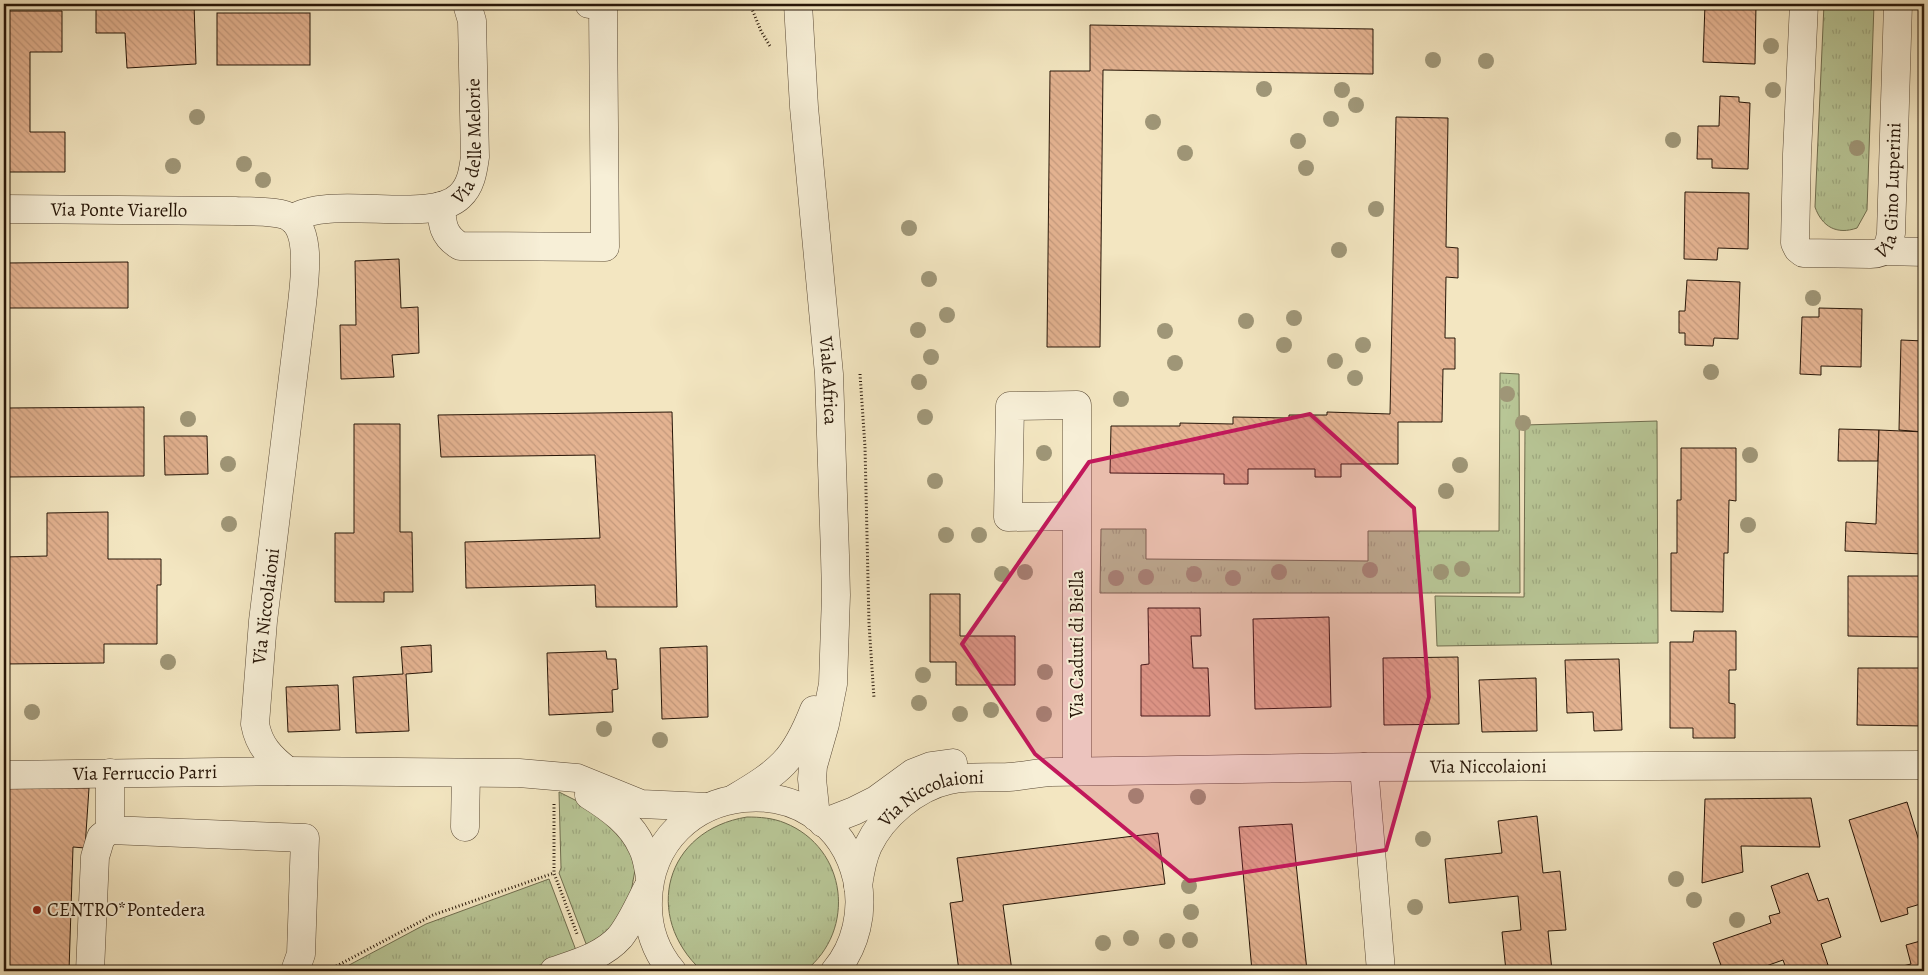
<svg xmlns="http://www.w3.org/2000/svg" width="1928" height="975" viewBox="0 0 1928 975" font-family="Alegreya,serif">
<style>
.grass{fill:url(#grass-tufts);stroke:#706e4f}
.building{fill:url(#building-back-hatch);stroke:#271608}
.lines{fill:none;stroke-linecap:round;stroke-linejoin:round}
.minor-casing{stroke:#5a4a36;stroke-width:29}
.path{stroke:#271608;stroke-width:3;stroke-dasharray:1 2.5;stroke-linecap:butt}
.minor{stroke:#f7efd7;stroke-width:28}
.tree{fill:#9f9677}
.marked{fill:#c2185b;fill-opacity:0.2;stroke:#c2185b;stroke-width:4;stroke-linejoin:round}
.poi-dot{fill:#8f2418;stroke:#f7efd7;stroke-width:2}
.labels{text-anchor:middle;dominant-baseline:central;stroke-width:4;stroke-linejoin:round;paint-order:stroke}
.street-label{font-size:19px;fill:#271608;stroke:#f7efd7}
.poi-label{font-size:19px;fill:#271608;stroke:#f7efd7;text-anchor:start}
</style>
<defs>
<pattern id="grass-tufts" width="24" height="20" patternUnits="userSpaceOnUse" patternTransform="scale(1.25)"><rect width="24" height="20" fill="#b8c696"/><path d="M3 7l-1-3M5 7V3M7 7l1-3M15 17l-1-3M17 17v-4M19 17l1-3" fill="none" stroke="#9ea980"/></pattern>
<pattern id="building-back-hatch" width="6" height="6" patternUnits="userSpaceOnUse" patternTransform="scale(1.25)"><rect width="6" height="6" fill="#e4b391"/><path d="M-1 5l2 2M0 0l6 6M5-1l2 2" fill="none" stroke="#c4997c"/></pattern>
</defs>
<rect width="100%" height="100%" fill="#f3e6c1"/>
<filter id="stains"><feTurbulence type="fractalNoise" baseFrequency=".004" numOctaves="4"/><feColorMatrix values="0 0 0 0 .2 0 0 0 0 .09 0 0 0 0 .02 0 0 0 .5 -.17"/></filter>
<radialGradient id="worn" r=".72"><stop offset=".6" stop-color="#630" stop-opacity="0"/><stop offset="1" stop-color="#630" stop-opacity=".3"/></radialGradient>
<g class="grass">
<path d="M1824 4H1874L1867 210 1857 228C1837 235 1822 227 1815 207Z"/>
<path d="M1500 373 1519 374 1520 593H1100L1101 529H1146V559L1368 561V531H1499Z"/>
<path d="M1657 421 1658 643 1437 646 1435 596 1524 597 1525 425Z"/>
<path d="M559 792 585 805 605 819 629 846 635 870 631 892 609 934 588 949 559 873 561 868Z"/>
<path d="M747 817C760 817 773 818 785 823 847 848 857 930 805 971H702C642 916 665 830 747 817Z"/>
<path d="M549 879 577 953 522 971H338L426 924Z"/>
</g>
<g class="building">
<path d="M132 4H194L196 64 127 68 125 33H96V7L132 6Z"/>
<path d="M1705 4H1756L1755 64 1703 62Z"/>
<path d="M4 11H62V52H30V132H65V172H4Z"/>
<rect x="217" y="13" width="93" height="52"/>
<path d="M1090 25 1373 29V74L1103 70 1100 347H1047L1050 71H1090Z"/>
<path d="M1720 96 1739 97V102L1750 103 1748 169 1712 168V159H1697L1698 126H1719Z"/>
<path d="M1396 117 1448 118 1446 247 1458 248V278L1446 277 1445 338H1455V369H1443L1442 422H1398V464H1341V477H1315V469H1248V484H1224V474L1110 473 1111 426H1180V423L1233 424V417L1289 418V415H1327V412L1390 414Z"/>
<path d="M1685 192 1749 193 1748 249 1718 248 1717 260 1684 259Z"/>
<path d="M399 259 401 308 418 307 419 353 392 355 394 377 341 379 340 325H356L355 261Z"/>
<path d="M128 262V308H5V263Z"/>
<path d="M1687 280 1740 282 1738 339 1714 338 1713 346 1685 345V333H1679V311H1685Z"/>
<path d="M1819 308 1862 309 1861 367 1821 366V375L1800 374 1802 317H1819Z"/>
<path d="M1901 340 1924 341V432L1899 430Z"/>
<path d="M144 407V476L7 477V408Z"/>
<path d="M672 412 677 607H596L595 585 466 588 465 542 600 538 595 455 441 457 438 415Z"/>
<path d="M354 424H400V532H412L413 592H384V602H335V533H354Z"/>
<path d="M1839 429 1879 430 1878 461H1838Z"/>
<path d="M1879 430 1924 432 1921 529H1924V554L1845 551 1846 522 1876 524Z"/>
<path d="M164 436H207L208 474 165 475Z"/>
<path d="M1681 448H1736V501L1729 500 1728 553H1724L1723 612 1671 611V553H1677V500H1681Z"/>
<path d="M108 512V559H161V585H157V644H104V663L4 664V557L47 556V513Z"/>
<path d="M1848 576H1924V637L1848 636Z"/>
<path d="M930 594H960V636H1015V685H956V662H930Z"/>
<path d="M1148 608H1200L1201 636H1191L1193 668H1208L1210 716H1141V665L1149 664Z"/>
<path d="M1329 617 1331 707 1255 709 1253 619Z"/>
<path d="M1694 631H1736V670H1729V703L1735 704V738H1693V728H1670V642H1693Z"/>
<path d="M431 645 432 672 406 674 409 731 356 733 353 677 403 674 401 647Z"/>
<path d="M707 646 708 717 662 719 660 648Z"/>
<path d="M606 651 607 659H616L618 689 612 690 613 712 549 715 547 653Z"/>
<path d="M1458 657 1459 724 1384 725 1383 658Z"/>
<path d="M1619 659 1622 730 1594 731 1593 712 1567 713 1565 660Z"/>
<path d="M1858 668H1924V726L1857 725Z"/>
<path d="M1536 678 1537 731 1482 732 1479 680Z"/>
<path d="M338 685 340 730 288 732 286 687Z"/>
<path d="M4 787 89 788 85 848 73 847 69 971H4Z"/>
<path d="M1811 798 1820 847 1741 846 1743 872 1702 883 1705 799Z"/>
<path d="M1907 802 1924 857V903L1907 908 1908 914 1881 922 1849 820Z"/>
<path d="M1537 816 1543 873 1560 871 1566 930 1548 931 1552 971H1506L1502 932 1521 930 1518 896 1449 903 1445 859 1502 853 1498 821Z"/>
<path d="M1292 824 1307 971H1252L1239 827Z"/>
<path d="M1158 833 1165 884 1003 905 1012 971H959L950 903 963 901 957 858Z"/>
<path d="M1808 873 1818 901 1828 898 1841 937 1821 944 1828 965 1811 971H1787L1783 960 1752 971H1723L1713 943 1771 923 1769 916 1780 913 1771 886Z"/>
<path d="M1924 940V971H1896L1895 968 1911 964 1906 945Z"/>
</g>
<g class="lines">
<g class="minor-casing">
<g id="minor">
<path id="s1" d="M798 4 804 107 829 374 835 555 836 595 833 684 825 724 813 766 812 779 816 817"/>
<path id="s2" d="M1804 4 1797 154 1795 243 1798 249 1803 253 1871 254C1885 254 1889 247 1891 233L1898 4"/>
<path d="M441 206C442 224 443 236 460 246L605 247 603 6 589 4"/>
<path id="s3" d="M4 209 235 211C251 212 270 210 285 215 314 225 304 282 302 304L263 621 255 724C259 746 271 758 288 771"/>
<path id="s4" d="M292 219C333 193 429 226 460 196 471 186 473 171 475 157L472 21 467 4"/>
<path d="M1885 251 1924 252"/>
<path d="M1076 516 1008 517 1010 406 1077 405V771"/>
<path d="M1364 767 1381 971"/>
<path d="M110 773V830L305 838 301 954 295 971"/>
<path id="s5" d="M4 775 288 771 519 773 577 778 641 804 707 807"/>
<path d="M589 795C610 808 632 824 642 847 647 856 648 867 650 877"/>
<path d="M735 798C780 771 794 761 814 710"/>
<path d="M823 823 854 811 876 800 913 773 931 766 953 763"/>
<path d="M465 827 466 773"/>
<path id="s6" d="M858 886C860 872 862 859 868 846 882 816 916 787 949 780 969 776 989 778 1009 777 1023 776 1037 773 1051 772L1364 767 1924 765"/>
<path d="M90 971 95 857 101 837 110 830"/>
<path d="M554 971C577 963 603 956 620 937 631 923 639 905 647 889"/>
<path d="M672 971C656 952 647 927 648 901 651 777 829 758 857 879 864 911 856 946 835 971"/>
</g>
</g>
<g class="path">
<path d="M750 4 761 31 770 46"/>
<path d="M860 374 865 447 869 624 874 698"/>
<path d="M554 804V873L577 934"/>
<path d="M327 971 433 915 554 873"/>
</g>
<use href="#minor" class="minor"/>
</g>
<g class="tree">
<circle cx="1771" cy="46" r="8"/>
<circle cx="1433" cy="60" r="8"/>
<circle cx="1486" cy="61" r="8"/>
<circle cx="1264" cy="89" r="8"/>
<circle cx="1342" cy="90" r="8"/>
<circle cx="1773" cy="90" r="8"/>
<circle cx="1356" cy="105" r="8"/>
<circle cx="197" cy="117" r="8"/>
<circle cx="1331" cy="119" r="8"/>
<circle cx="1153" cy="122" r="8"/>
<circle cx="1673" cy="140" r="8"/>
<circle cx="1298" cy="141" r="8"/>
<circle cx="1857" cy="148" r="8"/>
<circle cx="1185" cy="153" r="8"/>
<circle cx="244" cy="164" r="8"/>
<circle cx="173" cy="166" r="8"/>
<circle cx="1306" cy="168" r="8"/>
<circle cx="263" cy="180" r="8"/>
<circle cx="1376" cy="209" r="8"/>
<circle cx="909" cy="228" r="8"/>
<circle cx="1339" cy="250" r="8"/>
<circle cx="929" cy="279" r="8"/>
<circle cx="1813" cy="298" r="8"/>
<circle cx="947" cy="315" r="8"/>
<circle cx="1294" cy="318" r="8"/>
<circle cx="1246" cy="321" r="8"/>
<circle cx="918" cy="330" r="8"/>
<circle cx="1165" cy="331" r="8"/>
<circle cx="1284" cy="345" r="8"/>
<circle cx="1363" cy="345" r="8"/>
<circle cx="931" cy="357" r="8"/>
<circle cx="1335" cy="361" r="8"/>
<circle cx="1175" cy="363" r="8"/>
<circle cx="1711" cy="372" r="8"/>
<circle cx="1355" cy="378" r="8"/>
<circle cx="919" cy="382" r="8"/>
<circle cx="1507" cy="394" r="8"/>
<circle cx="1121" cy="399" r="8"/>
<circle cx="925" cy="417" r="8"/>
<circle cx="188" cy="419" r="8"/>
<circle cx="1523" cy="423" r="8"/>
<circle cx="1044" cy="453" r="8"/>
<circle cx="1750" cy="455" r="8"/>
<circle cx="228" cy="464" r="8"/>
<circle cx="1460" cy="465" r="8"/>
<circle cx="935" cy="481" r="8"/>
<circle cx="1446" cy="491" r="8"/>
<circle cx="229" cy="524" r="8"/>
<circle cx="1748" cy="525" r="8"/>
<circle cx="946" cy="535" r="8"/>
<circle cx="979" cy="535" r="8"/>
<circle cx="1462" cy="569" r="8"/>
<circle cx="1370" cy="570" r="8"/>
<circle cx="1025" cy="572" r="8"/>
<circle cx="1279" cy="572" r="8"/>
<circle cx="1441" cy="572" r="8"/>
<circle cx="1002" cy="574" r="8"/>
<circle cx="1194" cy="574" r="8"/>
<circle cx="1146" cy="577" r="8"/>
<circle cx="1116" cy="578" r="8"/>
<circle cx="1233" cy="578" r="8"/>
<circle cx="168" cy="662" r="8"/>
<circle cx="1045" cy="672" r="8"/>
<circle cx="923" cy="675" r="8"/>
<circle cx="919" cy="703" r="8"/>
<circle cx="991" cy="710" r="8"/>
<circle cx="32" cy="712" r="8"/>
<circle cx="960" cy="714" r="8"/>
<circle cx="1044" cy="714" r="8"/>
<circle cx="604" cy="729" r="8"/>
<circle cx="660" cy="740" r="8"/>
<circle cx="1136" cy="796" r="8"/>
<circle cx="1198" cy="797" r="8"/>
<circle cx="1423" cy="839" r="8"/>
<circle cx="1676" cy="879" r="8"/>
<circle cx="1189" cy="886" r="8"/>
<circle cx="1694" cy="900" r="8"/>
<circle cx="1415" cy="907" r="8"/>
<circle cx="1191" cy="912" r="8"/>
<circle cx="1737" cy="920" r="8"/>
<circle cx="1131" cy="938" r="8"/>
<circle cx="1190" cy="940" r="8"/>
<circle cx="1167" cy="941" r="8"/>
<circle cx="1103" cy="943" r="8"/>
</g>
<path class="marked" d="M1310 414 1414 508 1429 697 1386 850 1189 881 1035 754 962 644 1089 462Z"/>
<circle class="poi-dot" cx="37" cy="910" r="5"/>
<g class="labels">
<g class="street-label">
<text stroke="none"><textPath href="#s4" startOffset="230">Via delle Melorie</textPath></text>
<text stroke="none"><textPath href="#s2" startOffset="395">Via Gino Luperini</textPath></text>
<text stroke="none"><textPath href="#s3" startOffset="115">Via Ponte Viarello</textPath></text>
<text stroke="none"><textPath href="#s1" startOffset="378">Viale Africa</textPath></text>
<text transform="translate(266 606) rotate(-83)">Via Niccolaioni</text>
<text transform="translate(1077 644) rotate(-90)">Via Caduti di Biella</text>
<text stroke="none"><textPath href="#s6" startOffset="689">Via Niccolaioni</textPath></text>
<text stroke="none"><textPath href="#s5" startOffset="141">Via Ferruccio Parri</textPath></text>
<text stroke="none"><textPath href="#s6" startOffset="126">Via Niccolaioni</textPath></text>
</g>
<g class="poi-label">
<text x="47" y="910">CENTRO*Pontedera</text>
</g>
</g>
<rect width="1928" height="975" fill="none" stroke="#f3e6c1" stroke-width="20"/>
<rect x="5" y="5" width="1918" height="965" fill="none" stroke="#271608" stroke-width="2.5"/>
<rect x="10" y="10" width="1908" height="955" fill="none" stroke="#271608"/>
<rect width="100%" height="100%" filter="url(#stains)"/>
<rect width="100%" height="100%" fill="url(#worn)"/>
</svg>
